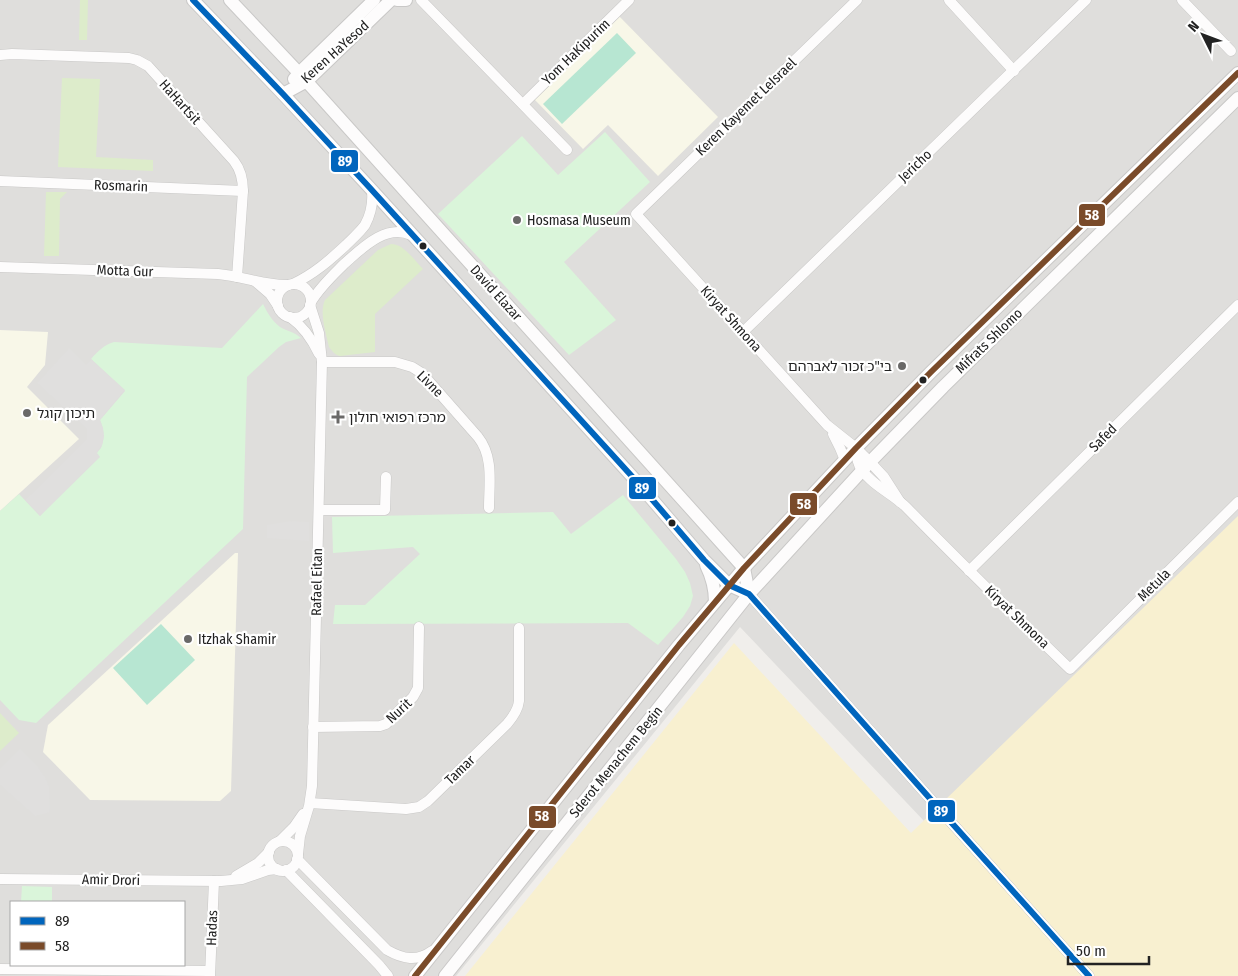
<svg xmlns="http://www.w3.org/2000/svg" width="1238" height="976" viewBox="0 0 1238 976" font-family="'Fira Sans Condensed','Noto Sans Hebrew',sans-serif">
<style>
.residential{fill:#dfdedc;fill-rule:evenodd}
.education{fill:#f8f7e8}
.grass{fill:#ddeccb}
.sand{fill:#f8f0d0}
.park{fill:#daf5da}
.pitch{fill:#b7e6d2}
.parking{fill:#e0dfde}
.lines{fill:none;stroke-linecap:round;stroke-linejoin:round}
.minor-casing{stroke:#c9c8c7;stroke-width:11}
.tertiary-casing{stroke:#c9c8c7;stroke-width:14}
.minor{stroke:#fdfcfc;stroke-width:10}
.tertiary{stroke:#fdfcfc;stroke-width:12}
.bus-1-casing{stroke:#fff;stroke-width:10}
.bus-2-casing{stroke:#fff;stroke-width:10}
.bus-1{stroke:#0065bd;stroke-width:6}
.bus-2{stroke:#7a4b2a;stroke-width:6}
.poi-dot{fill:#6a6968;stroke:#fff;stroke-width:2}
.bus-dot{fill:#222;stroke:#fff;stroke-width:2}
.labels{text-anchor:middle;dominant-baseline:central;stroke-width:4.5;stroke-linejoin:round;paint-order:stroke}
.street-label{font-size:14px;fill:#222;stroke:#fff}
.poi-label{font-size:14px;fill:#222;stroke:#fff;text-anchor:start}
.line-badge{stroke:#fff;stroke-width:2}
.badge-label{font-size:14px;text-anchor:middle;font-weight:bold;fill:#fff}
</style>
<rect width="100%" height="100%" fill="#f0eeeb"/>
<path class="residential" d="M0 0H1238V976H1071L740 627 456 976H0ZM11 902H184V965H11Z"/>
<g class="education">
<path d="M619 16 718 117 658 176 608 125 583 149 534 99Z"/>
<path d="M0 330 48 332 45 365 27 387 79 439 0 511Z"/>
<path d="M235 553H238L231 791 220 801 90 800 43 752 48 725Z"/>
</g>
<g class="grass">
<path d="M80 0H88L87 40H79Z"/>
<path d="M62 78 100 79 96 157 153 160V171L58 167Z"/>
<path d="M46 192H67L60 199 59 256H44Z"/>
<path d="M391 244C404 244 414 260 423 269L375 314V352L340 356C335 355 332 351 329 347 326 333 319 312 325 300L378 250Z"/>
<path d="M0 713 19 733 0 751Z"/>
</g>
<path class="sand" d="M1238 516V976H465L734 643 911 833Z"/>
<g class="park">
<path d="M605 132 650 182 564 262 616 320 569 355 438 214 522 136 558 175Z"/>
<path d="M263 304C267 312 272 321 280 327 288 332 293 331 301 338L286 342 279 347 247 377 243 529 36 723 19 720 0 700V511L19 494 40 516 101 448C105 438 104 430 100 420L125 391 91 359C98 351 104 345 114 342L222 348Z"/>
<path d="M623 495 676 559 685 572 690 583 693 596 690 606 683 617 658 645 628 623 333 624 335 605H365L420 554 413 547 333 553 332 517 553 512 571 534Z"/>
<path d="M22 886 52 887V902H21Z"/>
</g>
<g class="pitch">
<path d="M617 33 636 53 562 124 543 104Z"/>
<path d="M161 624 195 660 147 705 113 668Z"/>
</g>
<g class="parking">
<path d="M69 348 86 365 91 359 125 390 100 420 103 428 104 436 102 445 97 453 100 457 40 516 25 500 87 439V429L37 383Z"/>
<path d="M291 521 309 522V541L267 538V525Z"/>
<path d="M20 749 38 767 45 777 49 787 50 812 35 816 0 785V769Z"/>
</g>
<g class="lines">
<g class="minor-casing">
<g id="minor">
<path d="M421 0 567 150"/>
<path d="M857 0 636 214 827 425 856 448 870 462 884 477 900 502"/>
<path d="M949 0 1014 71"/>
<path d="M1182 0 1231 51"/>
<path d="M0 55 12 54 129 58 137 60 148 66 234 161C241 170 243 179 243 191L237 277"/>
<path d="M523 104 629 0"/>
<path d="M0 181 243 191"/>
<path d="M0 267 218 274C242 276 265 286 288 285"/>
<path d="M256 282 270 294 278 306"/>
<path d="M293 284C314 274 330 260 346 245 353 238 360 232 365 225 371 214 373 202 372 191"/>
<circle cx="294" cy="301" r="17"/>
<path d="M311 302C320 287 332 276 344 264 361 249 386 223 411 235"/>
<path d="M290 317C304 327 312 339 319 354"/>
<path d="M743 332 1086 0"/>
<path d="M322 362H395L412 367 420 372 427 379 478 437C494 457 489 484 489 508"/>
<path d="M833 434 840 448 845 460"/>
<path d="M856 448C857 456 857 464 862 470 872 485 894 495 906 507 960 562 1015 616 1070 669L1238 502"/>
<path d="M319 510H385L386 477"/>
<path d="M969 571 1238 305"/>
<path d="M749 594 941 811 1089 976"/>
<path d="M313 727 380 726 386 724 413 697 418 688 419 627"/>
<path d="M310 803 406 809 419 807 428 801 507 724C513 717 518 710 519 701V628"/>
<path d="M280 841 294 827 303 814"/>
<circle cx="283" cy="856" r="15"/>
<path d="M298 854 300 836 309 806 312 786 322 362 319 333 310 305"/>
<path d="M297 859 387 950C403 959 417 962 432 951"/>
<path d="M286 870 379 965 388 976"/>
<path d="M236 876 258 863 269 852"/>
<path d="M0 879 221 881 242 879 268 870 277 869"/>
<path d="M0 969 210 971"/>
<path d="M210 976 214 881"/>
</g>
</g>
<g class="tertiary-casing">
<g id="tertiary">
<path d="M193 0 283 94 370 188 638 483 704 560 729 585 749 594"/>
<path d="M230 0 299 73 744 568 749 594"/>
<path d="M397 0H406"/>
<path d="M294 79 299 73 374 0"/>
<path d="M283 94 307 81 391 0"/>
<path d="M706 565C712 577 715 588 715 602"/>
<path d="M415 976 679 645 744 568 856 448 931 372 1238 73"/>
<path d="M445 976 749 594 870 462 943 387 1238 98"/>
</g>
</g>
<use href="#minor" class="minor"/>
<use href="#tertiary" class="tertiary"/>
<g class="bus-1-casing">
<path id="bus-1" d="M193 0 283 94 370 188 638 483 704 560 729 585 749 594 941 811 1089 976"/>
</g>
<g class="bus-2-casing">
<path id="bus-2" d="M415 976 679 645 744 568 856 448 931 372 1238 73"/>
</g>
<use href="#bus-1" class="bus-1"/>
<use href="#bus-2" class="bus-2"/>
</g>
<g class="poi-dot">
<circle cx="517" cy="220" r="5"/>
<circle cx="902" cy="366" r="5"/>
<circle cx="27" cy="413" r="5"/>
<path d="M335.5 409.5h5v5h5v5h-5v5h-5v-5h-5v-5h5z"/>
<circle cx="188" cy="639" r="5"/>
</g>
<g class="bus-dot">
<circle cx="423" cy="246" r="4.5"/>
<circle cx="923" cy="380" r="4.5"/>
<circle cx="672" cy="523" r="4.5"/>
</g>
<g class="labels">
<g class="street-label">
<text transform="translate(335 52) rotate(-42)">Keren HaYesod</text>
<text transform="translate(576 52) rotate(-44)">Yom HaKipurim</text>
<text transform="translate(180 102) rotate(48)">HaHartsit</text>
<text transform="translate(746 107) rotate(-44)">Keren Kayemet LeIsrael</text>
<text transform="translate(915 166) rotate(-44)">Jericho</text>
<text transform="translate(121 186) rotate(2)">Rosmarin</text>
<text transform="translate(125 271) rotate(2)">Motta Gur</text>
<text transform="translate(496 293) rotate(48)">David Elazar</text>
<text transform="translate(731 319) rotate(48)">Kiryat Shmona</text>
<text transform="translate(989 341) rotate(-44)">Mifrats Shlomo</text>
<text transform="translate(430 384) rotate(45)">Livne</text>
<text transform="translate(1103 438) rotate(-45)">Safed</text>
<text transform="translate(317 582) rotate(-89)">Rafael Eitan</text>
<text transform="translate(1154 585) rotate(-45)">Metula</text>
<text transform="translate(1017 617) rotate(44)">Kiryat Shmona</text>
<text transform="translate(399 711) rotate(-43)">Nurit</text>
<text transform="translate(616 762) rotate(-51)">Sderot Menachem Begin</text>
<text transform="translate(460 770) rotate(-44)">Tamar</text>
<text transform="translate(111 880) rotate(1)">Amir Drori</text>
<text transform="translate(212 928) rotate(-88)">Hadas</text>
</g>
<g class="poi-label">
<text x="527" y="220">Hosmasa Museum</text>
<text x="892" y="366" text-anchor="end">בי"כ זכור לאברהם</text>
<text x="37" y="413">תיכון קוגל</text>
<text x="349" y="417">מרכז רפואי חולון</text>
<text x="198" y="639">Itzhak Shamir</text>
</g>
</g>
<g class="line-badge">
<rect x="330" y="149" width="29" height="24" rx="5" fill="#0065bd"/>
<rect x="1078" y="203" width="28" height="24" rx="5" fill="#7a4b2a"/>
<rect x="628" y="476" width="29" height="24" rx="5" fill="#0065bd"/>
<rect x="789" y="492" width="29" height="24" rx="5" fill="#7a4b2a"/>
<rect x="927" y="799" width="29" height="24" rx="5" fill="#0065bd"/>
<rect x="528" y="805" width="29" height="24" rx="5" fill="#7a4b2a"/>
</g>
<g class="badge-label">
<text x="345" y="166">89</text>
<text x="1092" y="220">58</text>
<text x="642" y="493">89</text>
<text x="804" y="509">58</text>
<text x="941" y="816">89</text>
<text x="542" y="821">58</text>
</g>
<rect x="10" y="901" width="175" height="65" fill="#ffffff" stroke="#a7a7a7"/>
<rect x="20" y="917" width="25" height="8" fill="#0065bd" stroke="#a7a7a7"/>
<text x="55" y="926" font-size="15" fill="#222222">89</text>
<rect x="20" y="942" width="25" height="8" fill="#7a4b2a" stroke="#a7a7a7"/>
<text x="55" y="951" font-size="15" fill="#222222">58</text>
<g transform="translate(1203 35) rotate(312)" stroke="#ffffff" stroke-width="4" paint-order="stroke">
<path d="M0-4L9 19L0 12L-9 19Z" fill="#222222"/>
<text y="-8" font-size="14" font-weight="bold" text-anchor="middle" fill="#222222">N</text>
</g>
<path d="M1068 956v8h81v-8" fill="none" stroke="#222222" stroke-width="2.5"/>
<text x="1076" y="956" font-size="15" fill="#222222" stroke="#ffffff" stroke-width="4" paint-order="stroke">50 m</text>
</svg>
